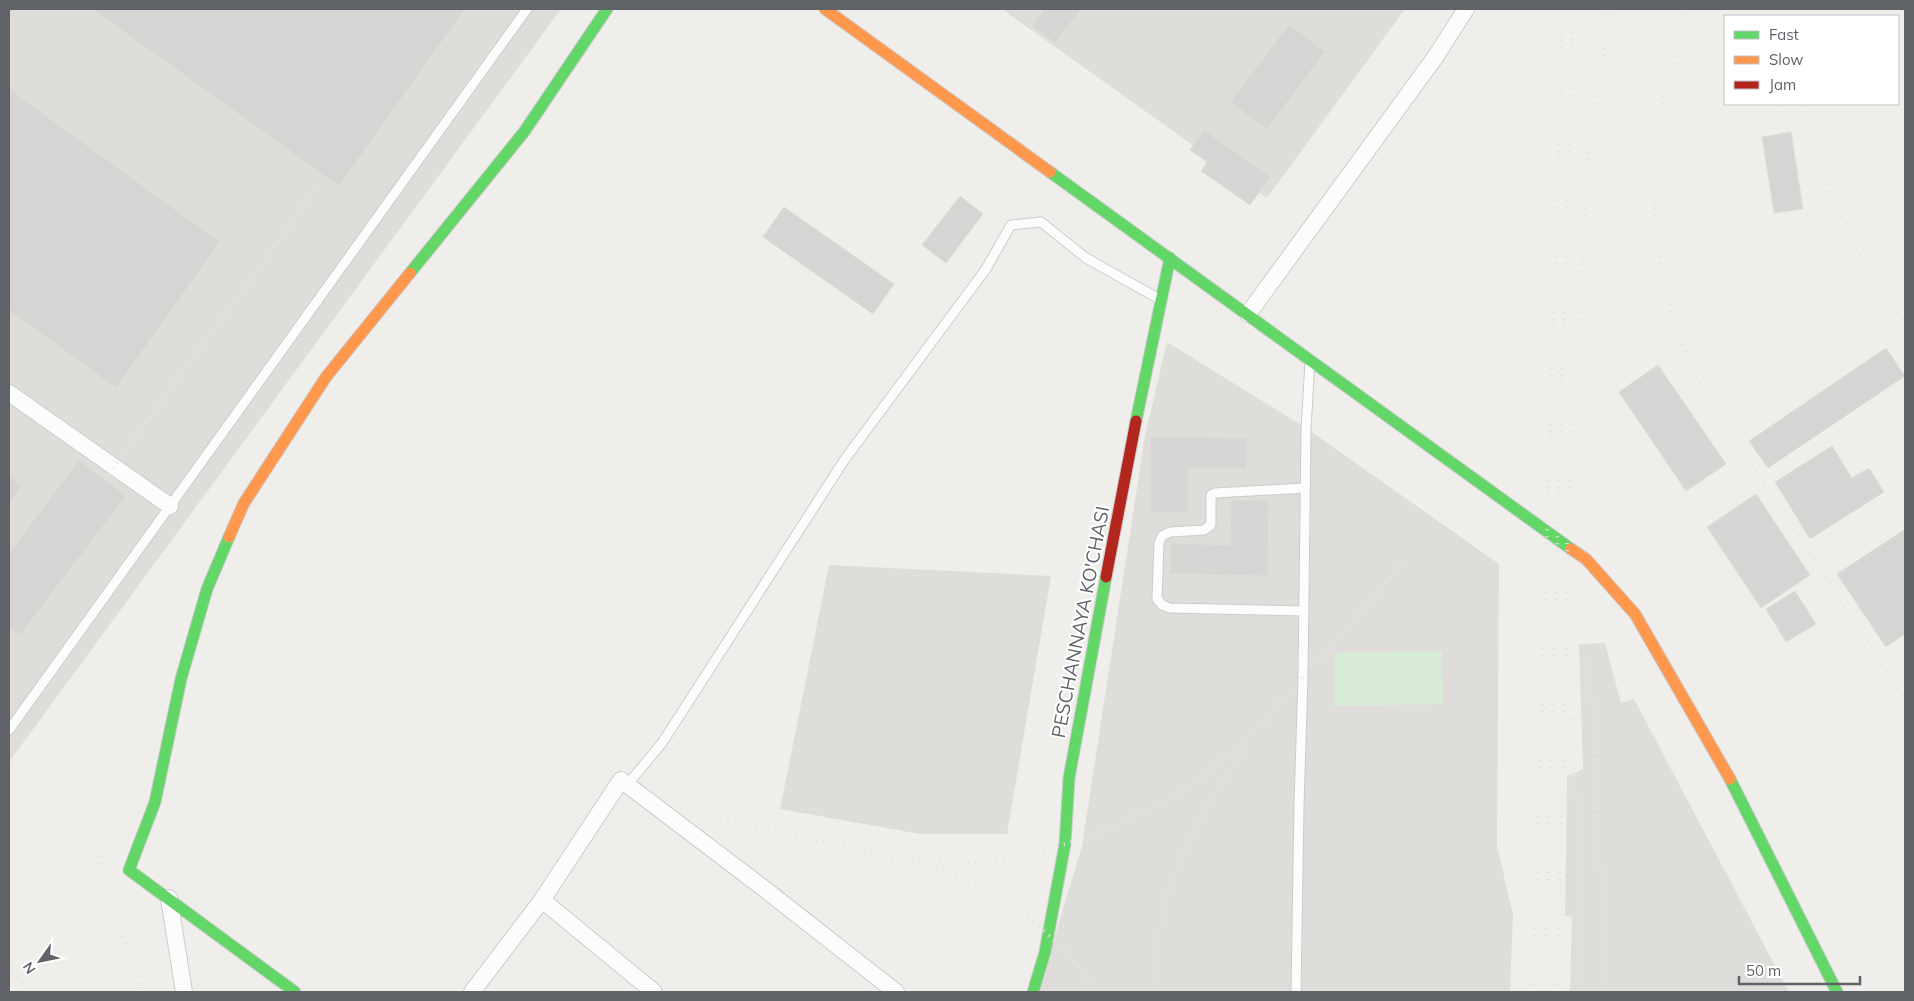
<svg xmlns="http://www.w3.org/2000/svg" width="1914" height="1001" viewBox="0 0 1914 1001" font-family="Mulish,sans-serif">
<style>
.industrial{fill:#dfddda}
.green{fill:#d8ebd6}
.building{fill:#d6d5d3;stroke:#deddd9}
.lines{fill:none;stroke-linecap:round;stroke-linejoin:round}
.lane-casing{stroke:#cbcccc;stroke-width:11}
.street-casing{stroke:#cbcccc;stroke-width:18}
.fast-casing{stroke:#cacacb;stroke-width:13}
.slow-casing{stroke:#cacacb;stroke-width:13}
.jam-casing{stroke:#cacacb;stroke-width:13}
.lane{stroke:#fdfcfc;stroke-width:9}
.street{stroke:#fdfcfc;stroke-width:16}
.fast{stroke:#63d668;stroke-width:11}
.slow{stroke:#ff974d;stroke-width:11}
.jam{stroke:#b3261e;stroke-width:11}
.rail{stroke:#e4e4e4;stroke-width:4;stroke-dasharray:1 6;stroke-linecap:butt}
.labels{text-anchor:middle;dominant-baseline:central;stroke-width:4;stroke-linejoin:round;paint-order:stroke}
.street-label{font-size:19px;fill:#5f6368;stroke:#fff}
</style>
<rect width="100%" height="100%" fill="#efeeea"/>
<g class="industrial">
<path d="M9 9H561L9 762Z"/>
<path d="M1002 9H1405L1267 198Z"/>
<path d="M1167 342 1306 428 1499 564 1497 846 1513 915 1510 992H1038L1082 846 1145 436Z"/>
<path d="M829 565 1051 576 1007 834H920L780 809Z"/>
<path d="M1605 643 1621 703 1634 699 1789 992H1570L1572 917 1565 916 1567 776 1583 769 1579 644Z"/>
</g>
<path class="green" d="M1442 651 1443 704 1335 706 1334 653Z"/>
<g class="building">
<path d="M92 9H465L339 186Z"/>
<path d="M1045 9H1081L1055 43 1032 26Z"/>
<path d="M1289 24 1325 52 1267 129 1230 102Z"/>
<path d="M9 89 220 242 116 388 9 310Z"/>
<path d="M1204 130 1270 177 1250 205 1201 171 1207 162 1190 150Z"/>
<path d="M1791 132 1803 209 1774 213 1762 137Z"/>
<path d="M960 196 983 214 946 263 922 245Z"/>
<path d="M784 207 894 284 873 314 763 237Z"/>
<path d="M1886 348 1905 376 1768 468 1749 441Z"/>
<path d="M1658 365 1726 464 1686 491 1619 392Z"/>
<path d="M1150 437 1247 438V468H1188V513H1150Z"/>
<path d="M1832 446 1852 478 1869 468 1884 492 1810 539 1775 482Z"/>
<path d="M79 460 126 496 20 635 9 627V553Z"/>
<path d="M9 476 22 486 9 504Z"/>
<path d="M1756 494 1810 575 1761 608 1707 527Z"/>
<path d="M1231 500H1269L1268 576 1170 574 1171 543 1230 545Z"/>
<path d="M1904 530 1905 532V634L1886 647 1837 574Z"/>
<path d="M1795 591 1816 624 1786 642 1766 609Z"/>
</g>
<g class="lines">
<g class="lane-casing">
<g id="lane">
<path d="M1304 611 1170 608 1162 605 1157 599 1159 543 1162 536 1170 532 1204 530 1211 525V495L1215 493 1305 488"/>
<path d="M9 730 527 9"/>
<path d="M627 785 662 743 845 459 986 269 1011 225 1041 222 1086 258 1161 300"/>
<path d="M1296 992 1299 805 1303 677 1306 428 1310 362"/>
</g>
</g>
<g class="street-casing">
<g id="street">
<path d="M1248 314 1436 56 1466 9"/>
<path d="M9 393 170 506"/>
<path d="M169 898 184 992"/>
<path d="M542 900 654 992"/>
<path d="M472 992 542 900 621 780 762 887 896 992"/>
</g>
</g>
<g class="fast-casing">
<g id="fast">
<path d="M1050 172 1571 549"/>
<path d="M410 273 524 132 607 9"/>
<path d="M1136 421 1170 258"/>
<path d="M229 537 207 589 181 679 155 802 129 870 295 992"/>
<path d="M1730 779 1837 992"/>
<path d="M1033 992 1045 952 1065 844 1069 778 1106 577"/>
</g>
</g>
<g class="slow-casing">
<g id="slow">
<path d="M825 9 1050 172"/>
<path d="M229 537 244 503 326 377 410 273"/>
<path d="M1571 549 1586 559 1635 614 1730 779"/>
</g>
</g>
<g class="jam-casing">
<path id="jam" d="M1106 577 1136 421"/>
</g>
<use href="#lane" class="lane"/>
<use href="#street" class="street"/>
<use href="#fast" class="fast"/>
<use href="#slow" class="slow"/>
<use href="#jam" class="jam"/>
<g class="rail">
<path d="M1690 9C1678 46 1666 83 1660 122 1648 194 1656 281 1684 349 1691 365 1699 381 1707 397L1905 698"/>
<path d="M1765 9 1766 16"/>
<path d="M1781 9 1783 16"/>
<path d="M1777 104 1782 134"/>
<path d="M1804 104C1813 143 1826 184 1843 221 1859 257 1884 290 1905 323"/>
<path d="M105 480 321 182"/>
<path d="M1590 661 1606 992"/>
<path d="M1570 719 1579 838 1583 992"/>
<path d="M1265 720 1405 562"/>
<path d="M714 817 897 859 949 863H982L1014 858 1065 844 1116 825 1165 802 1202 776 1234 751 1268 716"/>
<path d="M98 856 142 992"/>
<path d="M929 866C999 882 1057 937 1100 992"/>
<path d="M9 966 28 992"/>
<path d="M1151 992C1155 964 1157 933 1165 905 1182 846 1214 792 1249 742"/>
<path d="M1533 992 1563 9"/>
<path d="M1544 992 1573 9"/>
<path d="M1557 992 1566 660 1567 545 1587 162 1606 44 1608 9"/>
</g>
</g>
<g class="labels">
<g class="street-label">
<text transform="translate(1080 622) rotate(-79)">PESCHANNAYA KO'CHASI</text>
</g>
</g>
<rect width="1914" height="1001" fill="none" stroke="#5f6368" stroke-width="20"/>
<rect x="1724" y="15" width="175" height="90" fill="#ffffff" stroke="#bfc1c3"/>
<rect x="1734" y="31" width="25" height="8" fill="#63d668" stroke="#bfc1c3"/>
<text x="1769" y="40" font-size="15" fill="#5f6368">Fast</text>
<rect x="1734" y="56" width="25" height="8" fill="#ff974d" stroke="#bfc1c3"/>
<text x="1769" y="65" font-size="15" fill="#5f6368">Slow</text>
<rect x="1734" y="81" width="25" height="8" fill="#b3261e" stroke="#bfc1c3"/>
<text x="1769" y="90" font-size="15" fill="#5f6368">Jam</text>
<g transform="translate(40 961) rotate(237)" stroke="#ffffff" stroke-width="4" paint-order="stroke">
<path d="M0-4L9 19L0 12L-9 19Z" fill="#5f6368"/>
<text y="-8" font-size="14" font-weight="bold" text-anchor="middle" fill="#5f6368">N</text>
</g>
<path d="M1739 976v8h121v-8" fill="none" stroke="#5f6368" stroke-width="2.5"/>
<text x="1746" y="976" font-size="15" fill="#5f6368" stroke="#ffffff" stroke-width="4" paint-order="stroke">50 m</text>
</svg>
